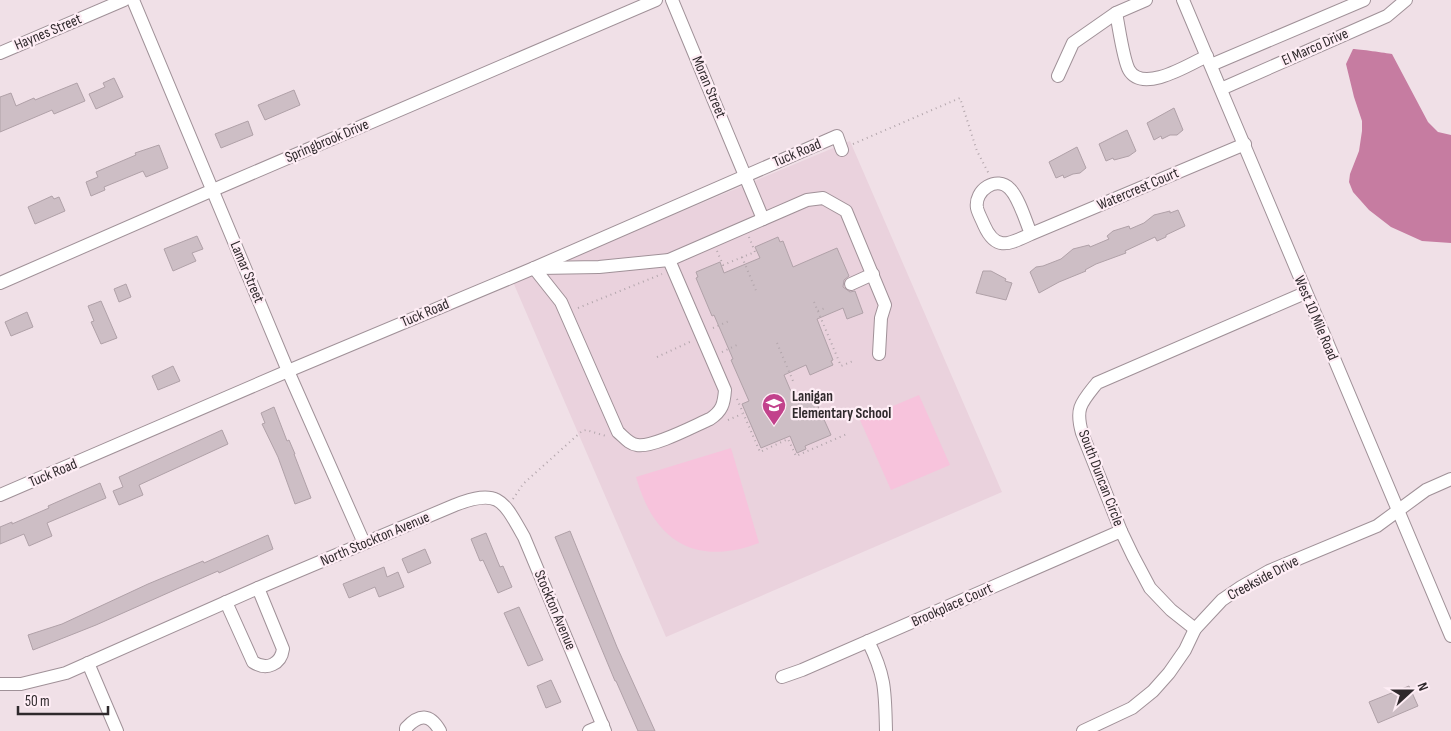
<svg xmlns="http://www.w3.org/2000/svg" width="1451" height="731" viewBox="0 0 1451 731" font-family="'Sofia Sans Condensed',sans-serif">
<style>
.built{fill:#ead2dd}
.green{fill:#f7c3dc}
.water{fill:#c67ca1}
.building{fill:#cdbec5;stroke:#b0a1a8}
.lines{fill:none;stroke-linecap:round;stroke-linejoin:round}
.minor-casing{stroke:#a09198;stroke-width:14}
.path{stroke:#b3a6ac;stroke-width:2;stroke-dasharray:1 4;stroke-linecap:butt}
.minor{stroke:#fff;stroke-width:12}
.labels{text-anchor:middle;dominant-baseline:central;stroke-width:4.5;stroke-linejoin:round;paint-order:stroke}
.street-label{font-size:15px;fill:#2f292c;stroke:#feedf5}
.poi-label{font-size:15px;font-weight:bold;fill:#2f292c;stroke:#feedf5;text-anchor:start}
</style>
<rect width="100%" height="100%" fill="#f0e0e7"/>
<path class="built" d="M850 141 1002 492 666 637 513 282Z"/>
<g class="green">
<path d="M919 395 950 465 891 490 860 420Z"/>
<path d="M731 448 759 543C695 567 654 541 636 477Z"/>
</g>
<path class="water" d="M1353 49C1359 49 1386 53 1392 54L1428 122 1438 132 1451 135V243L1422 241 1391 227 1369 210 1353 192 1349 182 1350 174 1359 151 1362 131V121L1354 97 1346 64Z"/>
<g class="building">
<path d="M114 78 123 97 96 109 89 94 105 87 103 83Z"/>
<path d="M77 83 85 101 54 114 52 110 0 132V97L11 93 16 106 34 98 35 100Z"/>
<path d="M294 90 300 105 265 120 258 105Z"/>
<path d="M1174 108 1183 130 1177 135H1170L1162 139 1161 136 1154 140 1147 123Z"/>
<path d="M248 121 253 135 221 148 215 134Z"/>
<path d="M1127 130 1136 151 1129 156 1114 160 1113 158 1106 161 1099 144Z"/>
<path d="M159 145 168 168 146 177 143 171 104 187 105 190 91 196 86 182 98 177 96 172 136 155 135 153Z"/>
<path d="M1077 147 1086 168 1080 173 1073 174 1064 178 1063 175 1056 178 1049 162Z"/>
<path d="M52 196 54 199 59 197 65 211 35 224 28 207Z"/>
<path d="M1178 210 1185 226 1166 235V237L1157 241 1155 237 1125 251 1126 253 1096 264 1085 270 1086 271 1059 282 1039 293 1030 272 1036 267 1043 266 1061 259 1073 249 1089 245 1090 247 1109 239 1107 236 1113 231 1129 226 1130 229 1144 223 1154 215 1170 211V213Z"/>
<path d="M197 236 203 249 192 253 196 261 173 271 164 249Z"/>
<path d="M778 237 780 242 783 241 793 267 837 248 849 276 844 280 843 287 850 292 855 291 863 313 847 319 843 308 817 319 833 360 831 361 833 365 810 375 806 365 784 375 795 401 812 393 831 435 805 446 806 449 797 453 790 436 761 448 742 404 749 401 731 360 733 359 714 315 712 316 696 278 698 277 696 272 720 262 724 273 760 258 755 247Z"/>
<path d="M983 271H991L1006 279 1005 281 1012 283 1006 300 976 293Z"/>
<path d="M126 284 131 297 119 302 114 289Z"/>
<path d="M101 301 117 338 101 344 91 322 94 321 88 306Z"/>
<path d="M27 312 33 327 11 336 5 322Z"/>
<path d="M173 366 180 381 158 390 152 376Z"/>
<path d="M274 407 287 441 289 440 295 454H294L311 498 295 504 278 457 262 424 265 423 261 413Z"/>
<path d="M222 430 228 444 139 485 143 495 119 505 113 491 123 487 119 477Z"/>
<path d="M100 483 106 498 47 523 52 536 29 546 24 534 0 544V527L12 522V524L49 508 48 506Z"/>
<path d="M570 531 617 647 655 731H638L616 681H615L555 537Z"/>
<path d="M486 533 500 567 503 566 512 587 498 593 483 560 480 561 471 539Z"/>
<path d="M268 535 273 549 219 573 218 571 179 588 96 625 33 650 28 635 62 624 148 584 203 561 204 563Z"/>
<path d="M425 549 431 563 408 573 402 559Z"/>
<path d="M384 567 387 577 398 572 404 587 379 597 375 587 349 598 343 584Z"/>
<path d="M519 607 543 660 528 666 504 613Z"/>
<path d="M551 680 561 702 546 708 537 686Z"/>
<path d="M1409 686 1418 706 1378 723 1369 702Z"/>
</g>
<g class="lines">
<g class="minor-casing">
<g id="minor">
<path d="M133 0 288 371 364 543"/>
<path d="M672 0 763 219"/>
<path d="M1183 0 1451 636"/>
<path d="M1116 13C1119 27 1123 59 1129 70 1143 94 1190 64 1207 56"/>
<path d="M0 53 124 0"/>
<path d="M1211 65 1364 0"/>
<path d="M1058 76 1073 43 1116 13 1146 0"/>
<path d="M1221 89 1387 16 1406 0"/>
<path d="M1031 234C1009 244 996 252 984 225 982 220 978 213 977 208 974 190 997 175 1010 189 1019 198 1026 222 1031 234L1245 144"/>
<path d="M534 268 561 302 618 432C624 437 629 444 637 445 653 448 694 426 710 419 722 411 724 404 725 390L669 260"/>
<path d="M539 268 599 267 669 260 807 200 823 198 846 211 885 305 881 318 879 354"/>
<path d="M0 283 213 190 656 0"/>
<path d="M851 284 873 274"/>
<path d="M0 495 288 371 534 268 837 136 842 150"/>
<path d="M226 602 253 662C267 671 281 664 283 649L258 588"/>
<path d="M1195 629 1171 610 1150 588 1133 556 1121 531 1082 433C1075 408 1081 403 1097 383L1305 293"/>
<path d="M868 641C886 677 885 692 886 731"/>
<path d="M88 663 117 731"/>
<path d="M782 677 802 670 1121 531"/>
<path d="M0 684H21L66 673 258 588 455 505C499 488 503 500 524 537L605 731"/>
<path d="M406 731V728C419 714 430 713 440 731"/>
<path d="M589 731 603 725"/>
<path d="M1083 731 1132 708 1153 691 1169 673 1185 650 1195 629 1222 600 1241 587 1269 571 1377 526 1426 490 1451 479"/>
</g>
</g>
<g class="path">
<path d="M853 144 960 98 977 151 989 174"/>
<path d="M717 251 723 265 755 252 749 237"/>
<path d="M742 257 757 293"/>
<path d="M814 302 841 366 853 361"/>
<path d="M578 308 662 274"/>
<path d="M818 311 825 308"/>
<path d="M713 328 729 321"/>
<path d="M777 343 793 381"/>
<path d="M722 352 739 344"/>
<path d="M657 357 692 341"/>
<path d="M737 399 760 452 788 439 796 456 847 434"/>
<path d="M728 420 742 414"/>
<path d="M513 499 523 484 582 431 586 430 606 436"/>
</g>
<use href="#minor" class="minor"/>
</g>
<defs>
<g id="school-pin" transform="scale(1.25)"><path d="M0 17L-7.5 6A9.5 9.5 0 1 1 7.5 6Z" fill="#c2428c" stroke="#feedf5"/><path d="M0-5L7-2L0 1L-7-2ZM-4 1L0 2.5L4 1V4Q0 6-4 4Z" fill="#fff"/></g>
</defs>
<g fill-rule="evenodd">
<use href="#school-pin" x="774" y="405"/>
</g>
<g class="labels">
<g class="street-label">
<text transform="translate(48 32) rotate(-23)">Haynes Street</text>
<text transform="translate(1315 47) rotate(-24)">El Marco Drive</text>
<text transform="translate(709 87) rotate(67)">Moran Street</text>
<text transform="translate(327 141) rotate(-23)">Springbrook Drive</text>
<text transform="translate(797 153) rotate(-23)">Tuck Road</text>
<text transform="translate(1138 189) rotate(-23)">Watercrest Court</text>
<text transform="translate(247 272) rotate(67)">Lamar Street</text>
<text transform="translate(425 313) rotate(-23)">Tuck Road</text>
<text transform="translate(1316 318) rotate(67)">West 10 Mile Road</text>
<text transform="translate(53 473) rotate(-23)">Tuck Road</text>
<text transform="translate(1101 478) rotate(69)">South Duncan Circle</text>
<text transform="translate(375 539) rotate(-23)">North Stockton Avenue</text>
<text transform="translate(1263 578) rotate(-28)">Creekside Drive</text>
<text transform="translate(952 605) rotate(-24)">Brookplace Court</text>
<text transform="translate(555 610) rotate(67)">Stockton Avenue</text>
</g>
<g class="poi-label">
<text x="792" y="396">Lanigan<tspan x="792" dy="17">Elementary School</tspan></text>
</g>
</g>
<g transform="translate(1411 691) rotate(69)" stroke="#feedf5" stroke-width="4" paint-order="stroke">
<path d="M0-4L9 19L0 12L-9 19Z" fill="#2f292c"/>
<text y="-8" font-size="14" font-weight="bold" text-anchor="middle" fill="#2f292c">N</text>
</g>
<path d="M18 706v8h90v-8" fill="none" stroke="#2f292c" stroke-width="2.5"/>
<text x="25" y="706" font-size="15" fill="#2f292c" stroke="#feedf5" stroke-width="4" paint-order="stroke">50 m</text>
</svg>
